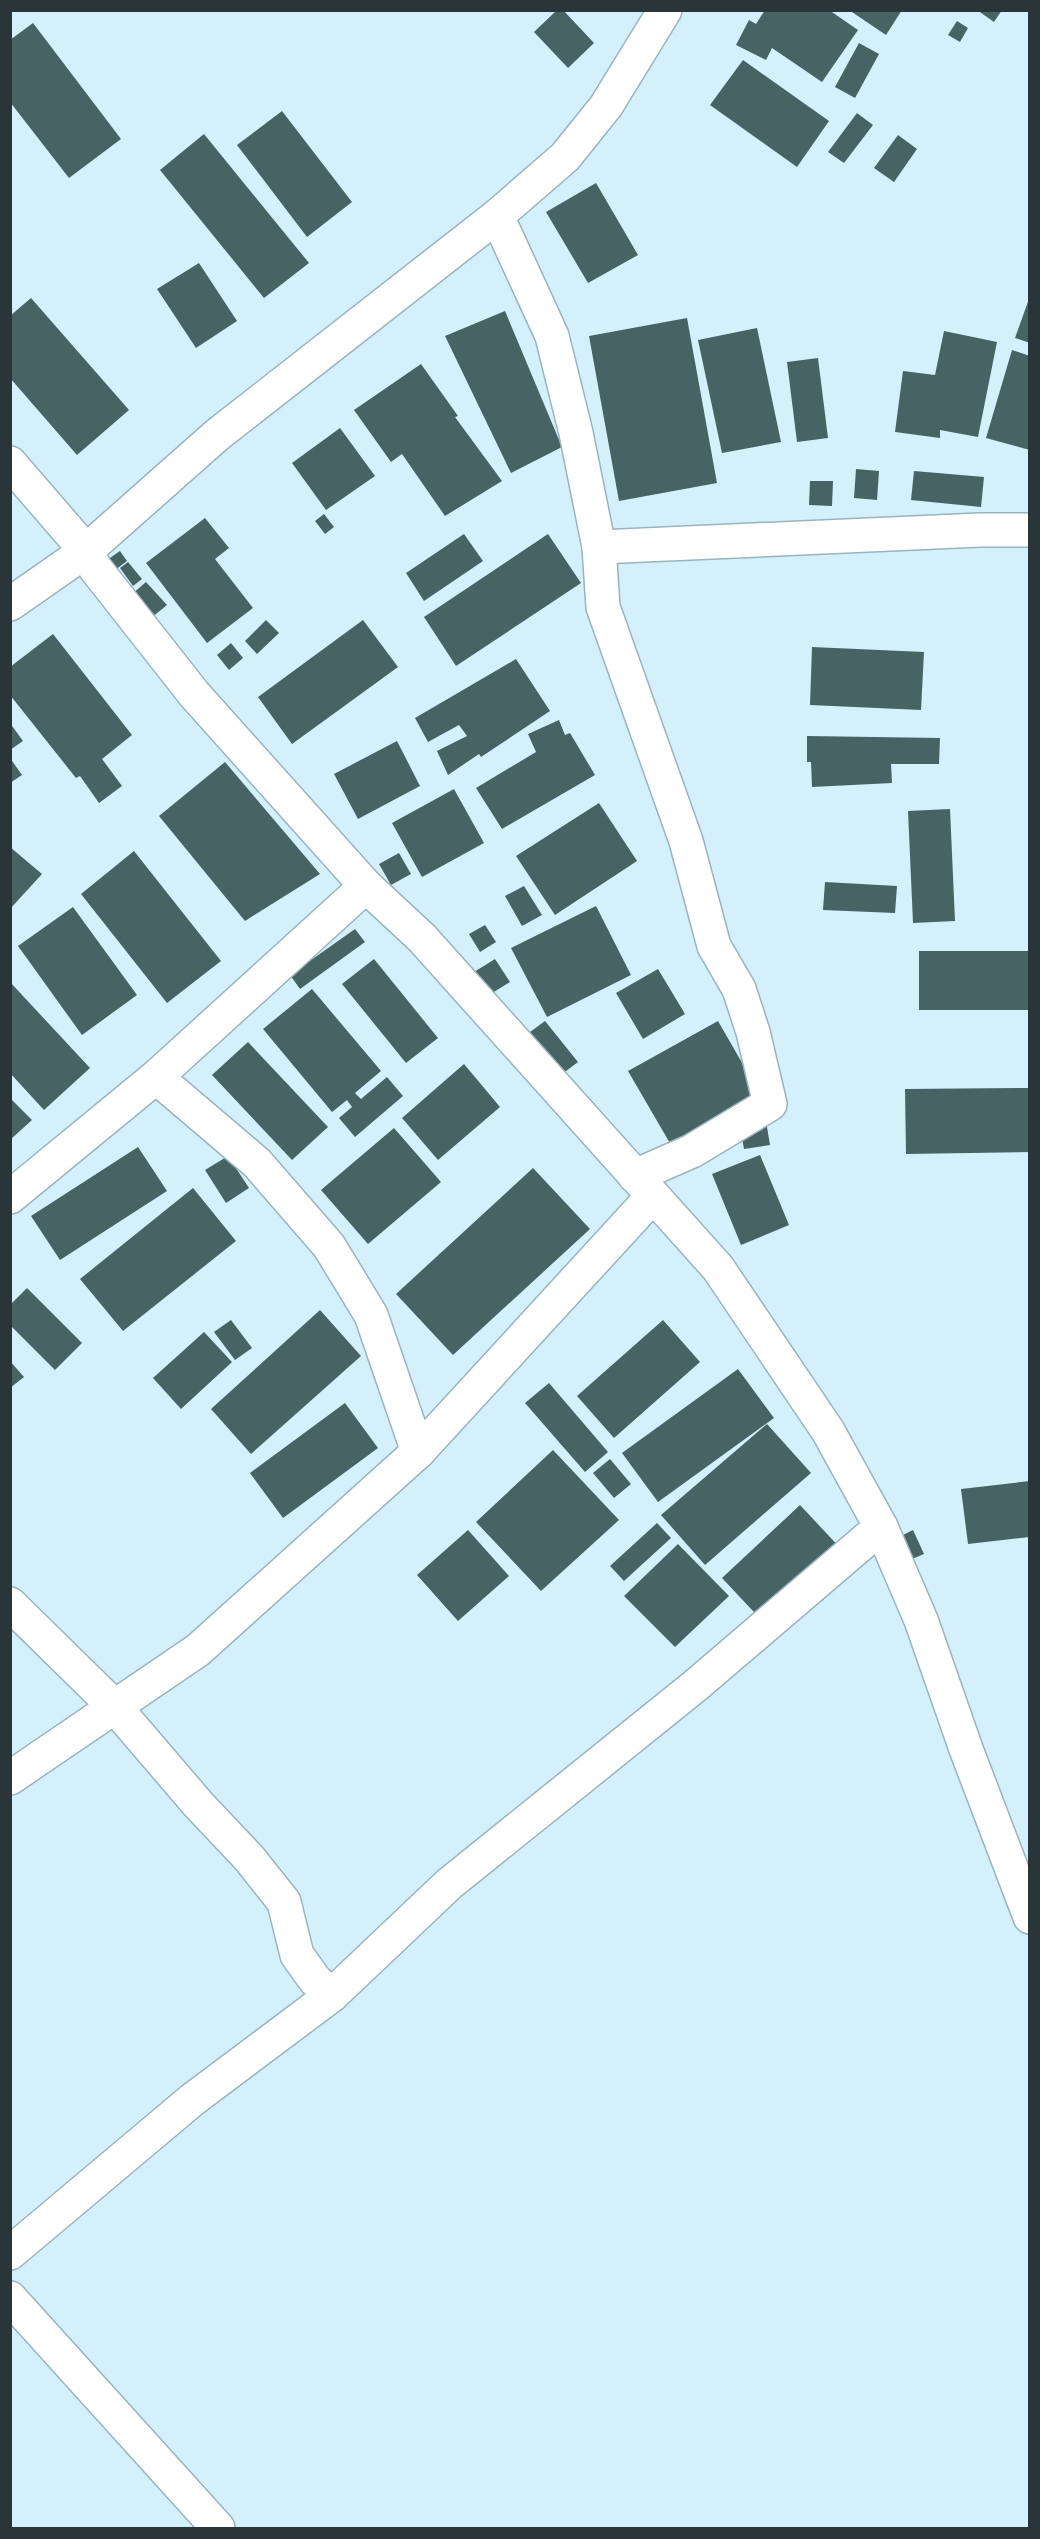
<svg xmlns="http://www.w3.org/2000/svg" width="1040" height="2539" viewBox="0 0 1040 2539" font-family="'Sofia Sans Condensed',sans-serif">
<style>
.building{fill:#476363}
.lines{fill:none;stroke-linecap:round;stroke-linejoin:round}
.minor-casing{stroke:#99b4bf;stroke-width:36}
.minor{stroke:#fff;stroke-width:33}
</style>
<rect width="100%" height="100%" fill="#d4f0fb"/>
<g class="building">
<path d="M557 10H563L594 43 568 68 534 32Z"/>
<path d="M765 10H829L858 30 822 82 772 48 766 60 736 45 749 20 756 24Z"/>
<path d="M849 10H902L886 35Z"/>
<path d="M977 10H1002L994 22Z"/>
<path d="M957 21 968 28 960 42 948 35Z"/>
<path d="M33 23 121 139 69 178 10 102V40Z"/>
<path d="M859 43 879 54 855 98 835 87Z"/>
<path d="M743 60 829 121 797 167 710 105Z"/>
<path d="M282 111 352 202 307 237 237 145Z"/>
<path d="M857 113 873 125 844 163 828 152Z"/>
<path d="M204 134 309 263 264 298 160 170Z"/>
<path d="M898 135 917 149 894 182 874 168Z"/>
<path d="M596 183 638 255 588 283 546 212Z"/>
<path d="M199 263 237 321 196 348 157 289Z"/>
<path d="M1030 296V343L1015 338Z"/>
<path d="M31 298 129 410 77 455 10 378V316Z"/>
<path d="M505 311 562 447 511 473 445 336Z"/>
<path d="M687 318 717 483 619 501 589 336Z"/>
<path d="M757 328 781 442 722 453 698 340Z"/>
<path d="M944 331 997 342 978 437 940 430V438L895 432 903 371 935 375Z"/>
<path d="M1012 350 1030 356V450L986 438Z"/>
<path d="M818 358 828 438 797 442 787 362Z"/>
<path d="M421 364 458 416 455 417 502 481 445 516 402 454 391 462 354 410Z"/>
<path d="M340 428 375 476 326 510 292 463Z"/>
<path d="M856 469 879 471 877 500 854 498Z"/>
<path d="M914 471 984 477 981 507 911 500Z"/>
<path d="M810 481H833L832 506 809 505Z"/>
<path d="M324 514 334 527 325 534 315 521Z"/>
<path d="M205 518 229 548 215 559 253 608 207 643 146 563Z"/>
<path d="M464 534 483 561 424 601 406 573Z"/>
<path d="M548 534 581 583 456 666 424 617Z"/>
<path d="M120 551 127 561 115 570 107 560Z"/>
<path d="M128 562 142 579 133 586 120 568Z"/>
<path d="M146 582 167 605 151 618 131 595Z"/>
<path d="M266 620 279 633 257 654 245 641Z"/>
<path d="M363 620 398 667 292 744 258 697Z"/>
<path d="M53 634 132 735 102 759 122 786 99 803 80 776 76 778 10 695V667Z"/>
<path d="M231 643 243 658 229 670 217 655Z"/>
<path d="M812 647 924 652 921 710 810 705Z"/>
<path d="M516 659 550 711 481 757 479 754 448 775 437 751 467 736 459 725 428 742 415 718Z"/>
<path d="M559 720 565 735 570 733 595 775 502 829 476 788 536 752 528 734Z"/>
<path d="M10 723 23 741 10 750Z"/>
<path d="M807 736 940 738 939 764H891L892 783 812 787 811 762H807Z"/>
<path d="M397 741 420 786 358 819 334 774Z"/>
<path d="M10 758 22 775 10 783Z"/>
<path d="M225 762 320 874 245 921 159 816Z"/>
<path d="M454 789 484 843 422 877 392 823Z"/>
<path d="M599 803 637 861 555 915 516 856Z"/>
<path d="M950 809 955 921 913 923 908 811Z"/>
<path d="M10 847 42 874 10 909Z"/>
<path d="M134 851 221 961 167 1003 81 894Z"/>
<path d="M399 853 411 874 391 885 379 864Z"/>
<path d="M825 882 897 886 895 913 823 910Z"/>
<path d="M524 886 542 915 522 926 505 896Z"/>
<path d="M596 906 631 975 547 1017 511 948Z"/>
<path d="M73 907 137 995 82 1035 18 946Z"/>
<path d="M485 925 496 942 480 952 469 934Z"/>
<path d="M355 929 365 942 300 989 290 975Z"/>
<rect x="919" y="951" width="111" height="59"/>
<path d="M374 959 438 1038 406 1063 342 984Z"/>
<path d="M495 959 510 982 489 995 474 972Z"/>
<path d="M658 969 685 1014 643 1039 616 993Z"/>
<path d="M10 982 90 1068 44 1110 10 1073Z"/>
<path d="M312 989 381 1071 355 1093 361 1099 387 1077 403 1096 355 1137 339 1118 352 1107 347 1100 332 1112 263 1029Z"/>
<path d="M545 1021 578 1062 558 1077 526 1035Z"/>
<path d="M718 1021 760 1094 671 1145 628 1071Z"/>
<path d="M248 1042 328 1127 292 1160 212 1075Z"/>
<path d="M464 1064 500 1107 438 1160 402 1118Z"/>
<path d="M1030 1088V1152L906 1154 905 1089Z"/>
<path d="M10 1098 32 1120 10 1140Z"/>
<path d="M766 1121 770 1145 744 1149 740 1126Z"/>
<path d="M394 1128 441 1182 368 1244 321 1190Z"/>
<path d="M138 1147 167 1191 60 1260 31 1216Z"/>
<path d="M760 1155 789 1225 741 1245 712 1174Z"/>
<path d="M228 1156 249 1188 226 1203 205 1170Z"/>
<path d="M533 1168 590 1229 453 1355 396 1294Z"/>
<path d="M193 1188 236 1241 123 1331 80 1279Z"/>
<path d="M27 1288 82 1343 55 1370 10 1325V1305Z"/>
<path d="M320 1310 361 1356 251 1454 211 1409Z"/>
<path d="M231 1320 252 1348 235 1360 214 1332Z"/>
<path d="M663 1320 700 1362 614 1438 577 1396Z"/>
<path d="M204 1332 232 1362 181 1409 153 1378Z"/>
<path d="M10 1361 24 1377 10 1388Z"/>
<path d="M738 1369 774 1418 658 1502 622 1453Z"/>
<path d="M549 1383 608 1452 585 1472 525 1403Z"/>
<path d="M345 1403 378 1448 283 1518 250 1473Z"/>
<path d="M767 1424 811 1473 705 1565 661 1515Z"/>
<path d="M553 1450 619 1520 541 1591 476 1522Z"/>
<path d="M610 1459 631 1484 614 1498 593 1473Z"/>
<path d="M1030 1481V1537L968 1544 961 1489Z"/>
<path d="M800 1505 844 1552 766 1625 722 1578Z"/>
<path d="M657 1523 671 1538 624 1581 610 1566Z"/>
<path d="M468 1530 509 1576 458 1621 417 1575Z"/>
<path d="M913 1530 924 1554 912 1559 901 1536Z"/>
<path d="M678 1544 729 1596 675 1647 624 1596Z"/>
</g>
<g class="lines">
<g class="minor-casing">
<g id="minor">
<path d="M497 216 552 336 576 433 599 547 603 607 686 841 714 946 739 989 753 1032 770 1104 692 1151 635 1176"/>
<path d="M10 463 86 551 95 568 194 694 366 886 422 938 718 1268 828 1431 881 1527 921 1620 966 1749 1030 1917"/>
<path d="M599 547 980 530H1030"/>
<path d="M10 604 86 551 217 435 497 216 565 157 606 106 665 10"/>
<path d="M156 1077 257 1163 329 1246 371 1315 418 1452"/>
<path d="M10 1197 156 1077 366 886"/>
<path d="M10 1604 115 1707 198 1804 249 1858 284 1902 297 1955 315 1980 332 1995"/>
<path d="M10 1778 198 1650 418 1452 653 1196"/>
<path d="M10 2253 192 2100 332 1995 449 1884 695 1686 881 1527"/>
<path d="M10 2298 218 2528"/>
</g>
</g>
<use href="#minor" class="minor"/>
</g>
<rect width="1040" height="2539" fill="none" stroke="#2a3539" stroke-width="24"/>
</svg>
